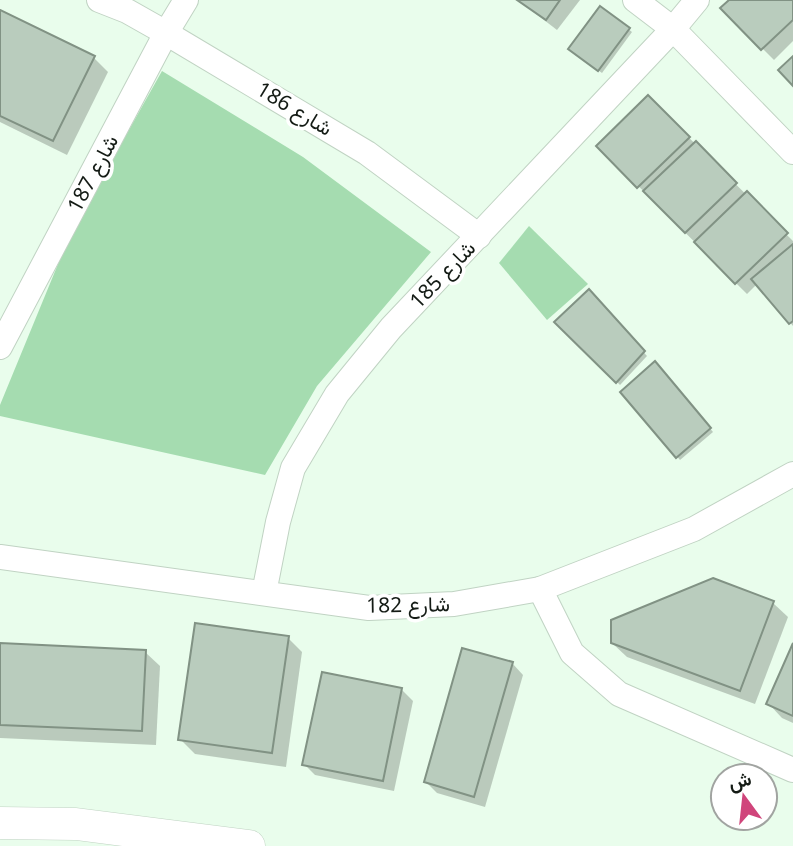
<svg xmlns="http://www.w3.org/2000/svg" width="793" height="846" viewBox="0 0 793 846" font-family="'Noto Sans',Vazirmatn,sans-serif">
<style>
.green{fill:#a5dcb0}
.shadow{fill:#0003}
.building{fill:#b9ccbd;stroke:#819284;stroke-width:2}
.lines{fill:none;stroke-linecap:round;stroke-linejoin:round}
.minor-casing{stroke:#c0d3c3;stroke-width:26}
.major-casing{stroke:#c0d3c3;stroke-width:33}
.minor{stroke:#fff;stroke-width:24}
.major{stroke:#fff;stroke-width:32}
.labels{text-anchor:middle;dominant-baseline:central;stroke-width:7;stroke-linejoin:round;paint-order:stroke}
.street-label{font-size:21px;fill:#141b15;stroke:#fff}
</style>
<rect width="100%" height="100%" fill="#e9fdec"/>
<g class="green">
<path d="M162 71 303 157 431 252 317 386 265 475 0 416V405L70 235Z"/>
<path d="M529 226 588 284 547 320 499 263Z"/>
</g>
<g class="shadow">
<path d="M518 0H580L557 30Z"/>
<path d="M732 0H793V41L774 60 723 9Z"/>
<path d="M0 12 94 58 108 72 67 155 0 122Z"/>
<path d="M628 29 632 32 602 73 573 52Z"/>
<path d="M648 97 793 241V326L757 284 747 294 598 146Z"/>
<path d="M589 292 647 356 620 385 556 322Z"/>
<path d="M658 366 713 432 680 460 622 392Z"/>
<path d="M773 603 788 617 755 704 627 657 612 643Z"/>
<path d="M288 638 302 652 286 767 195 754 180 739Z"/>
<path d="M0 645 145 652 160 666 156 745 0 738Z"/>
<path d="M793 648V723L782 718 768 703Z"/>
<path d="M512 663 523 675 485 807 437 793 426 782Z"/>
<path d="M402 690 413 701 394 791 315 775 304 764Z"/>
</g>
<g class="building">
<path d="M517 0H560L546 20Z"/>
<path d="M729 0H793V20L761 50 720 8Z"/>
<path d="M600 6 630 28 598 71 568 49Z"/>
<path d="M0 10 95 56 53 141 0 116Z"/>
<path d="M793 56V86L778 70Z"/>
<path d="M648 95 690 137 637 188 596 146Z"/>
<path d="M696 141 737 183 685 233 643 191Z"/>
<path d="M747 191 788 233 735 284 694 242Z"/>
<path d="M793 244V321L789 324 751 279Z"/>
<path d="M589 289 645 351 616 383 554 322Z"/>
<path d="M655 361 711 428 676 458 620 392Z"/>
<path d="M713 578 774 601 740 691 611 643V620Z"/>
<path d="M195 623 289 636 272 753 178 740Z"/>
<path d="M0 643 146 650 142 731 0 725Z"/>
<path d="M793 643V716L766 704Z"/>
<path d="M462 648 513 662 474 797 424 782Z"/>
<path d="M322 672 402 688 383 781 302 765Z"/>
</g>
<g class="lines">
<g class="minor-casing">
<g id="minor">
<path d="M99 0 127 11 166 33 367 153 479 236"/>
<path d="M635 0 673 29 793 152"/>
<path d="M0 347 166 33 186 0"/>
<path d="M0 557 369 608 454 604 540 589 694 529 793 474"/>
<path d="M540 589 572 653 619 694 793 770"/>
<path d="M264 593 278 522 293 468 337 394 391 328 673 29 697 0"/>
</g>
</g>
<g class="major-casing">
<path id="major" d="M0 823 76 824 249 846"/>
</g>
<use href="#minor" class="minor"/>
<use href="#major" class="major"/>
</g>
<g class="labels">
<g class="street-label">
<text transform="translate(295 108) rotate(31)">شارع 186</text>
<text transform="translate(92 173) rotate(-62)">شارع 187</text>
<text transform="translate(442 274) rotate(-46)">شارع 185</text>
<text transform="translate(408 604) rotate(-1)">شارع 182</text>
</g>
</g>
<g transform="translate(744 797) rotate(345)"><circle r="33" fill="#ffffff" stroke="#a1a4a1" stroke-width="2"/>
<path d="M0-5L12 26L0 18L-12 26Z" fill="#d0457b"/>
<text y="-10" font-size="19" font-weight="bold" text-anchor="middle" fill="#141b15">ش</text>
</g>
</svg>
